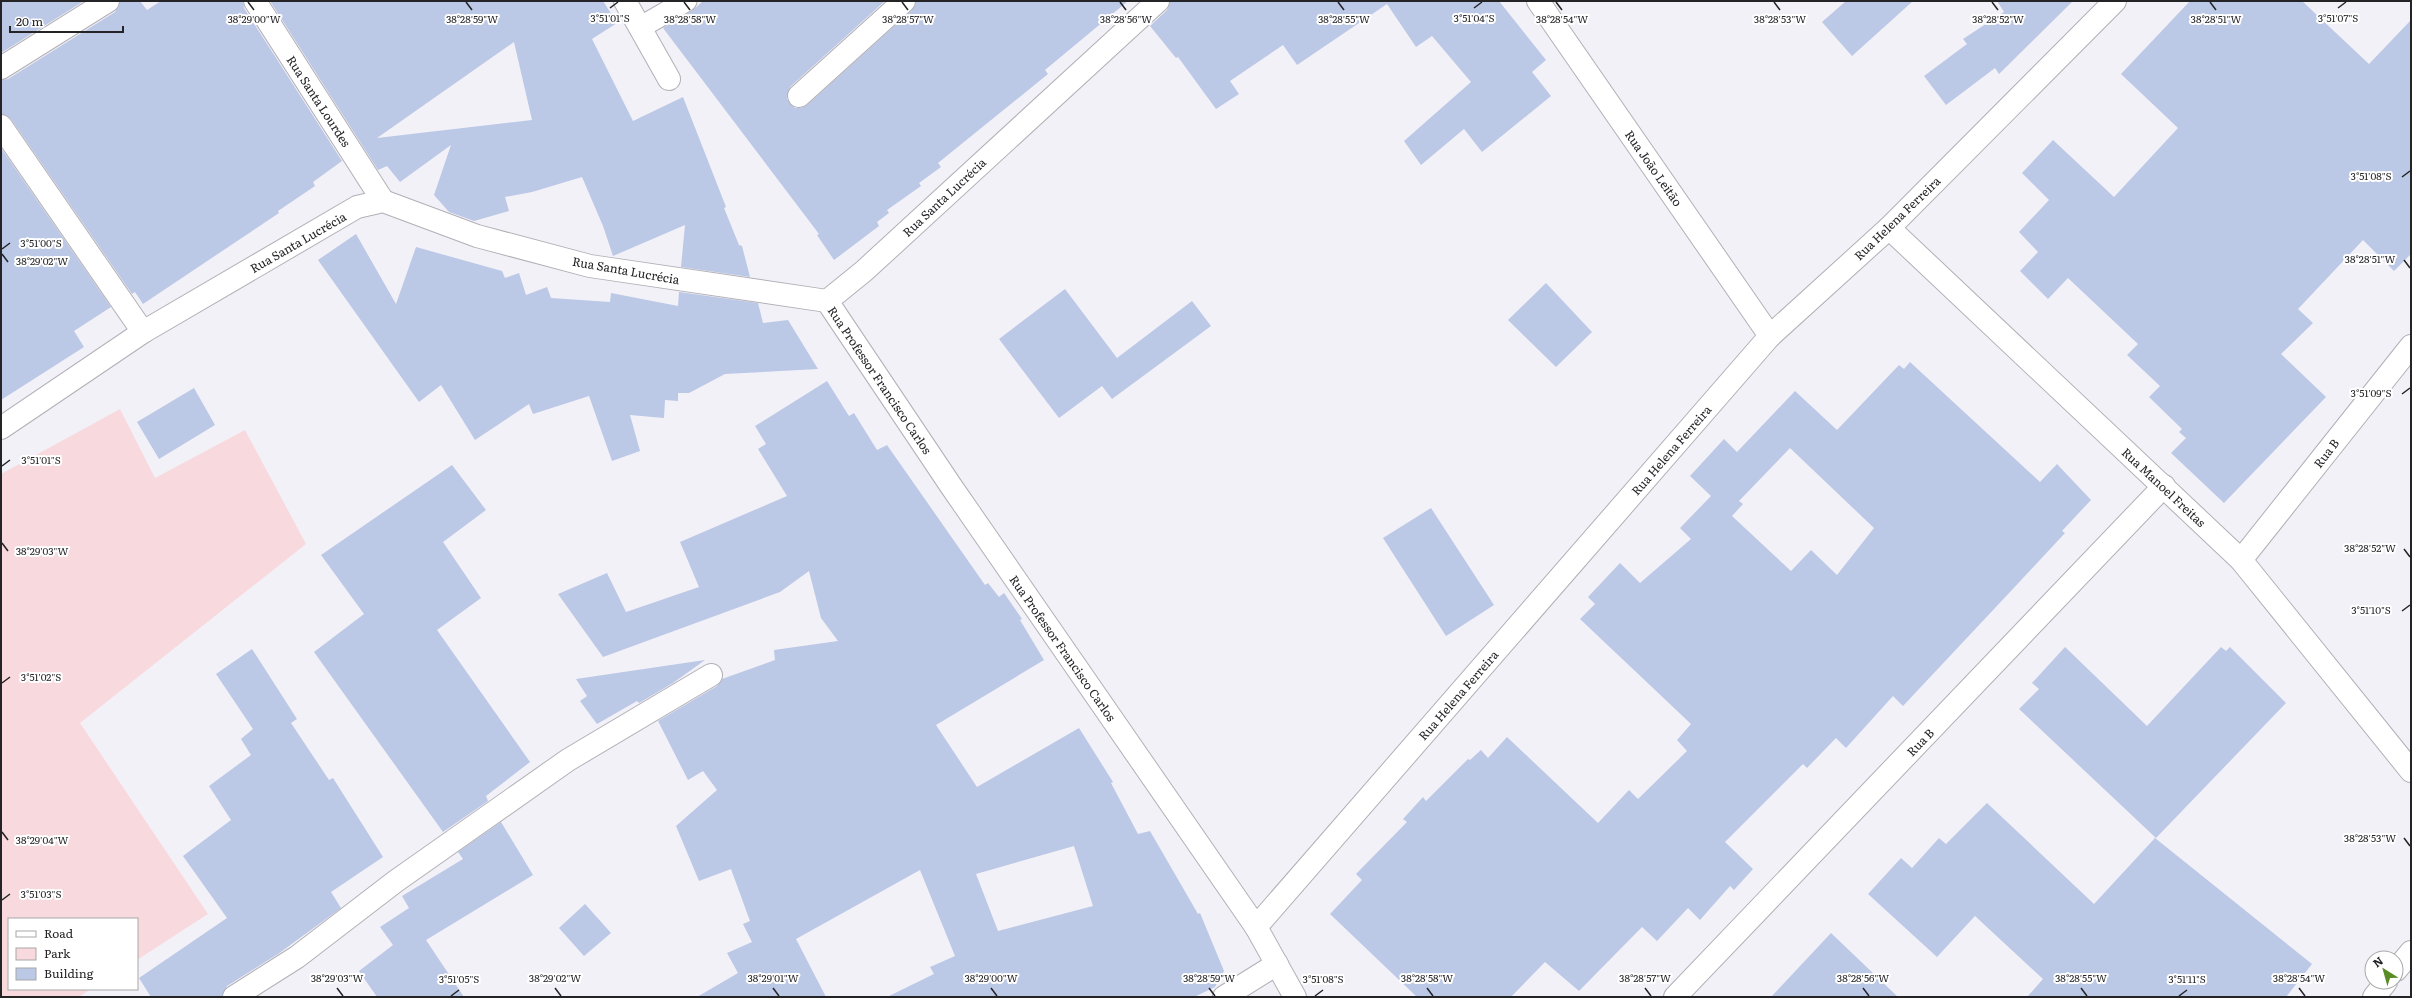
<svg xmlns="http://www.w3.org/2000/svg" width="2412" height="998" viewBox="0 0 2412 998" font-family="Literata,serif">
<style>
.green{fill:#f8dade}
.building{fill:#bbc8e6;fill-rule:evenodd}
.lines{fill:none;stroke-linecap:round;stroke-linejoin:round}
.lane-casing{stroke:#b2b0b6;stroke-width:23}
.street-casing{stroke:#b2b0b6;stroke-width:24}
.lane{stroke:#fff;stroke-width:21}
.street{stroke:#fff;stroke-width:22}
.ticks{fill:none;stroke:#242326;stroke-width:1.5}
.labels{text-anchor:middle;dominant-baseline:central;stroke-width:4;stroke-linejoin:round;paint-order:stroke}
.street-label{font-size:12px;fill:#242326;stroke:#fff}
.ticks-label{font-size:10px;text-anchor:middle;fill:#242326;stroke:#fff;stroke-width:4;stroke-linejoin:round;paint-order:stroke}
</style>
<rect width="100%" height="100%" fill="#f3f1f8"/>
<path class="green" d="M120 409 155 478 245 430 306 544 80 723 208 914 137 960V919H9V989H91L79 997H1V474Z"/>
<g class="building">
<path d="M1 1H84L1 53Z"/>
<path d="M120 1H140L147 10 161 1H243L244 8 342 161 313 182 315 186 278 211 279 213 143 304 135 292 132 294 11 119 1 114V80L8 79 115 12Z"/>
<path d="M270 1H603L617 23 592 39 633 121 683 97 726 207 724 208 739 245 742 246 750 277 681 267 685 225 613 256 603 226 582 177 532 192 505 197 509 211 474 221 449 212 434 195 451 145 400 182 387 166 378 170ZM514 42 532 120 377 138Z"/>
<path d="M703 1H885L790 87 787 99 795 108H801L807 105 912 10 916 1H1128L1045 70 1048 74 938 163 941 167 919 183 921 186 887 210 889 213 877 222 879 226 834 260 817 235 819 234 663 28 692 11Z"/>
<path d="M1170 1H1499L1546 60 1532 72 1551 96 1482 152 1464 129 1421 165 1404 141 1471 82 1432 36 1416 47 1387 4 1297 65 1283 45 1230 81 1239 94 1216 109 1178 57 1176 58 1150 26 1167 10Z"/>
<path d="M1846 1H1913L1852 56 1822 22Z"/>
<path d="M1997 1H2073L1999 74 1995 68 1946 105 1924 76 1967 44 1963 39 2004 12Z"/>
<path d="M2190 1H2302L2369 64 2411 20V254L2394 271 2363 240 2298 309 2313 323 2281 354 2326 397 2224 503 2171 453 2186 438 2179 432 2182 429 2149 397 2160 386 2127 355 2138 344 2068 278 2048 299 2020 271 2038 252 2019 232 2049 200 2022 173 2053 140 2114 197 2178 128 2121 74Z"/>
<path d="M1 148 111 307 74 331 84 347 1 400Z"/>
<path d="M356 234 396 304 416 247 502 271 505 278 519 273 526 295 547 287 551 298 610 302 611 293 678 306 679 292 758 303 763 323 788 320 818 369 725 374 689 393H678V401L665 400 664 418 630 415 640 451 612 461 589 396 533 414 529 404 475 440 441 385 419 402 318 260Z"/>
<path d="M1546 283 1592 332 1556 367 1508 320Z"/>
<path d="M1065 289 1117 358 1192 301 1211 326 1112 399 1102 386 1059 418 999 339Z"/>
<path d="M1910 362 2040 482 2057 464 2091 500 2062 531 2065 533 2010 592 1903 706 1893 696 1846 748 1836 738 1807 768 1803 764 1725 842 1753 869 1734 890 1730 886 1700 920 1688 908 1657 941 1642 927 1579 991 1545 962 1511 997H1417L1330 914 1362 880 1356 874 1407 822 1403 819 1423 797 1426 801 1468 759 1470 760 1481 750 1488 758 1507 737 1598 823 1629 790 1638 799 1687 751 1677 740 1691 724 1580 619 1595 604 1588 597 1620 563 1640 583 1691 539 1680 528 1711 496 1690 476 1724 439 1737 452 1795 391 1837 430 1899 365 1904 369ZM1790 448 1874 528 1837 575 1811 550 1791 571 1732 516 1743 504 1739 501Z"/>
<path d="M827 381 849 416 854 413 877 450 887 445 985 585 988 583 999 597 1004 593 1022 619 1020 620 1044 660 936 725 977 787 1079 728 1113 782 1111 783 1138 834 1150 831 1198 914 1200 913 1224 971 1215 987 1194 997H887L934 974 930 967 955 956 920 870 796 939 826 997H697L738 973 727 953 752 942 743 924 750 921 731 869 699 881 676 826 717 790 703 771 688 780 658 721 717 686 722 679 775 660 774 650 838 641 821 618 809 571 780 592 603 657 558 594 607 573 626 612 699 587 680 542 787 496 758 449 766 444 755 426ZM1074 846 1093 906 998 931 976 874Z"/>
<path d="M194 388 215 425 159 459 137 422Z"/>
<path d="M452 465 486 510 443 542 481 598 437 630 530 762 486 796 488 801 443 832 314 652 364 614 321 555Z"/>
<path d="M1431 508 1494 605 1446 636 1383 538Z"/>
<path d="M2065 647 2147 726 2221 647 2226 651 2230 647 2286 703 2156 838 2019 709 2039 689 2032 683Z"/>
<path d="M252 649 297 719 291 723 329 780 333 778 383 857 331 892 341 908 278 954 227 986 222 997H151L139 978 227 918 183 856 231 820 209 786 251 755 241 739 253 729 216 674Z"/>
<path d="M705 660 673 683 639 703 637 701 597 724 580 701 587 696 576 679Z"/>
<path d="M1987 803 2094 904 2155 838 2312 964 2286 997H2027L2043 979 1975 916 1937 957 1868 894 1901 858 1912 868 1939 838 1946 844Z"/>
<path d="M501 822 533 875 426 940 464 997H377L359 971 393 945 380 927 409 908 402 896 463 859 458 852Z"/>
<path d="M585 904 611 933 584 956 559 928Z"/>
<path d="M1831 933 1898 997H1771Z"/>
</g>
<g class="lines">
<g class="lane-casing">
<path id="lane" d="M641 27 686 1"/>
</g>
<g class="street-casing">
<g id="street">
<path d="M255 1 383 201"/>
<path d="M625 1 669 79"/>
<path d="M1538 1 1770 336"/>
<path d="M1 68 108 1"/>
<path d="M799 96 904 1"/>
<path d="M1 126 143 332"/>
<path d="M1889 228 2241 560 2411 771"/>
<path d="M827 301 951 486 1256 927 1295 997"/>
<path d="M1 428 143 332 357 207 383 201 477 236 590 266 827 301 864 271 1158 1"/>
<path d="M2241 560 2411 346"/>
<path d="M1256 927 1770 336 1889 228 2115 1"/>
<path d="M2396 970 2411 952"/>
<path d="M234 997 297 957 396 881 568 760 711 675"/>
<path d="M1224 997 1277 964"/>
<path d="M1675 997 2164 486"/>
<path d="M2374 997 2386 982"/>
</g>
</g>
<use href="#lane" class="lane"/>
<use href="#street" class="street"/>
</g>
<path class="ticks" d="M248 2 254 10M466 2 472 10M684 2 690 10M902 2 908 10M1120 2 1126 10M1338 2 1344 10M1556 2 1562 10M1774 2 1780 10M1992 2 1998 10M2210 2 2216 10M610 8 618 2M1474 8 1482 2M2338 8 2346 2M2402 177 2410 171M2 249 10 243M2 254 8 262M2404 260 2410 268M2402 394 2410 388M2 466 10 460M2 543 8 551M2404 549 2410 557M2402 611 2410 605M2 683 10 677M2 832 8 840M2404 838 2410 846M2 900 10 894M337 988 343 996M555 988 561 996M773 988 779 996M991 988 997 996M1209 988 1215 996M1427 988 1433 996M1645 988 1651 996M1863 988 1869 996M2081 988 2087 996M2299 988 2305 996M451 996 459 990M1315 996 1323 990M2179 996 2187 990"/>
<g class="labels">
<g class="street-label">
<text transform="translate(319 101) rotate(57)">Rua Santa Lourdes</text>
<text transform="translate(1654 168) rotate(55)">Rua João Leitão</text>
<text transform="translate(944 197) rotate(-43)">Rua Santa Lucrécia</text>
<text transform="translate(1897 218) rotate(-44)">Rua Helena Ferreira</text>
<text transform="translate(298 242) rotate(-30)">Rua Santa Lucrécia</text>
<text transform="translate(626 270) rotate(10)">Rua Santa Lucrécia</text>
<text transform="translate(880 380) rotate(56)">Rua Professor Francisco Carlos</text>
<text transform="translate(1671 450) rotate(-49)">Rua Helena Ferreira</text>
<text transform="translate(2326 453) rotate(-52)">Rua B</text>
<text transform="translate(2164 487) rotate(43)">Rua Manoel Freitas</text>
<text transform="translate(1063 648) rotate(55)">Rua Professor Francisco Carlos</text>
<text transform="translate(1458 695) rotate(-49)">Rua Helena Ferreira</text>
<text transform="translate(1920 742) rotate(-46)">Rua B</text>
</g>
</g>
<g class="ticks-label">
<text x="610" y="22">3°51'01"S</text>
<text x="1474" y="22">3°51'04"S</text>
<text x="2338" y="22">3°51'07"S</text>
<text x="254" y="23">38°29'00"W</text>
<text x="472" y="23">38°28'59"W</text>
<text x="690" y="23">38°28'58"W</text>
<text x="908" y="23">38°28'57"W</text>
<text x="1126" y="23">38°28'56"W</text>
<text x="1344" y="23">38°28'55"W</text>
<text x="1562" y="23">38°28'54"W</text>
<text x="1780" y="23">38°28'53"W</text>
<text x="1998" y="23">38°28'52"W</text>
<text x="2216" y="23">38°28'51"W</text>
<text x="2371" y="180">3°51'08"S</text>
<text x="41" y="247">3°51'00"S</text>
<text x="2370" y="263">38°28'51"W</text>
<text x="42" y="265">38°29'02"W</text>
<text x="2371" y="397">3°51'09"S</text>
<text x="41" y="464">3°51'01"S</text>
<text x="2370" y="552">38°28'52"W</text>
<text x="42" y="555">38°29'03"W</text>
<text x="2371" y="614">3°51'10"S</text>
<text x="41" y="681">3°51'02"S</text>
<text x="2370" y="842">38°28'53"W</text>
<text x="42" y="844">38°29'04"W</text>
<text x="41" y="898">3°51'03"S</text>
<text x="337" y="982">38°29'03"W</text>
<text x="555" y="982">38°29'02"W</text>
<text x="773" y="982">38°29'01"W</text>
<text x="991" y="982">38°29'00"W</text>
<text x="1209" y="982">38°28'59"W</text>
<text x="1427" y="982">38°28'58"W</text>
<text x="1645" y="982">38°28'57"W</text>
<text x="1863" y="982">38°28'56"W</text>
<text x="2081" y="982">38°28'55"W</text>
<text x="2299" y="982">38°28'54"W</text>
<text x="459" y="983">3°51'05"S</text>
<text x="1323" y="983">3°51'08"S</text>
<text x="2187" y="983">3°51'11"S</text>
</g>
<rect width="2412" height="998" fill="none" stroke="#242326" stroke-width="4"/>
<rect x="8" y="918" width="130" height="72" fill="#ffffff" stroke="#a7a7a8"/>
<rect x="16" y="931" width="20" height="6" fill="#ffffff" stroke="#a7a7a8"/>
<text x="44" y="938" font-size="12" fill="#242326">Road</text>
<rect x="16" y="948" width="20" height="12" fill="#f8dade" stroke="#a7a7a8"/>
<text x="44" y="958" font-size="12" fill="#242326">Park</text>
<rect x="16" y="968" width="20" height="12" fill="#bbc8e6" stroke="#a7a7a8"/>
<text x="44" y="978" font-size="12" fill="#242326">Building</text>
<g transform="translate(2384 970) rotate(323)"><circle r="19" fill="#ffffff" stroke="#a7a7a8"/>
<path d="M0-3L7 15L0 10L-7 15Z" fill="#5a8c24"/>
<text y="-6" font-size="11" font-weight="bold" text-anchor="middle" fill="#242326">N</text>
</g>
<path d="M10 26v6h113v-6" fill="none" stroke="#242326" stroke-width="2"/>
<text x="16" y="26" font-size="12" fill="#242326" stroke="#ffffff" stroke-width="3" paint-order="stroke">20 m</text>
</svg>
